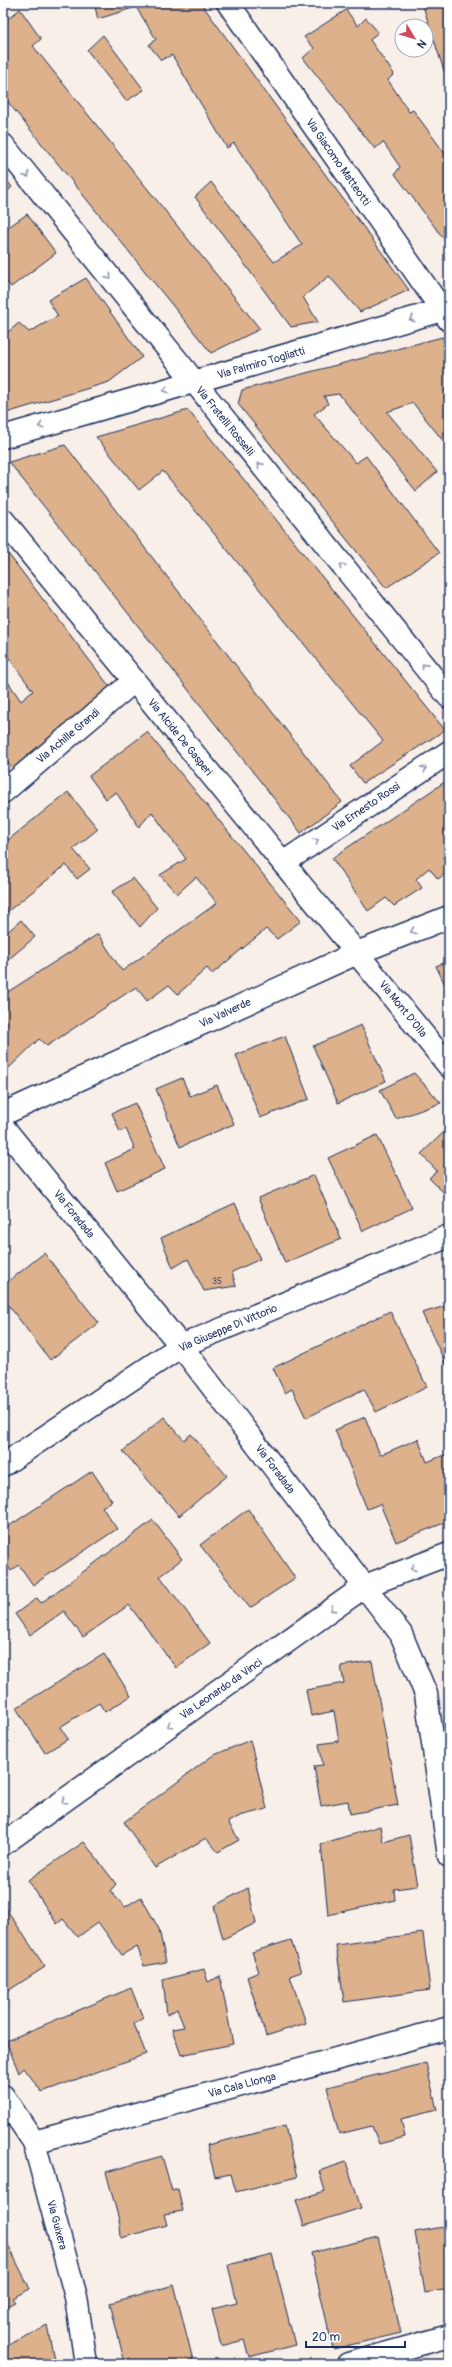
<svg xmlns="http://www.w3.org/2000/svg" width="452" height="2367" viewBox="0 0 452 2367" font-family="Pangolin,sans-serif">
<style>
.building{fill:#dcb18c;stroke:#1b2f5e}
.lines{fill:none;stroke-linecap:round;stroke-linejoin:round}
.minor-casing{stroke:#1b2f5e;stroke-width:25}
.minor{stroke:#fff;stroke-width:22}
.oneway{stroke:#8d97ae}
.labels{text-anchor:middle;dominant-baseline:central;stroke-width:4;stroke-linejoin:round;paint-order:stroke}
.number-label{font-size:9px;fill:#4b506a}
.street-label{font-size:11px;fill:#1b2f5e;stroke:#fff}
</style>
<rect width="100%" height="100%" fill="#f8efe8"/>
<filter id="ink" filterUnits="userSpaceOnUse"><feTurbulence type="fractalNoise" baseFrequency=".025" numOctaves="2"/><feDisplacementMap in="SourceGraphic" scale="8" xChannelSelector="R" yChannelSelector="G"/><feConvolveMatrix kernelMatrix="1 2 1 2 8 2 1 2 1" color-interpolation-filters="sRGB"/></filter>
<g filter="url(#ink)">
<g class="building">
<path d="M94 3H201L409 290 360 312 329 276 303 297 318 322 291 327 195 197 211 182 274 262 302 245 234 143 227 148 172 55 161 60 149 45 156 39 136 7 98 19Z"/>
<path d="M422 3H449V82L447 80Z"/>
<path d="M20 9 41 39 33 46 260 329 211 353 3 96V23Z"/>
<path d="M346 10 358 26 366 18 378 32 370 40 394 74 388 80 409 112 413 110 449 159V246L395 174 400 167 383 142 375 149 303 58 314 48 304 37Z"/>
<path d="M103 35 144 90 126 101 87 50Z"/>
<path d="M3 176 12 187 3 196Z"/>
<path d="M27 214 56 253 11 287 3 277V231Z"/>
<path d="M86 278 142 357 109 382 3 414V336L19 323 29 332 58 316 48 300Z"/>
<path d="M442 337 449 348V446L448 447 413 403 387 412 437 472 416 491 339 394 324 396 328 404 314 414 356 463 366 456 439 553 386 588 238 404 242 390Z"/>
<path d="M188 410 445 730 363 783 350 766 383 741 163 471 139 490 96 437Z"/>
<path d="M65 445 342 802 301 833 9 462Z"/>
<path d="M3 547 116 695 16 772 3 757V681L6 679 21 701 33 691 3 650Z"/>
<path d="M147 732 301 921 277 939 266 929 212 974 207 968 178 994 169 985 147 1001 136 987 47 1046 39 1039 9 1068 3 1063V995L98 934 122 971 217 903 196 877 177 894 160 875 186 859 152 812 139 827 116 792 106 799 89 776Z"/>
<path d="M449 779V871L438 879 429 868 416 879 422 888 394 906 386 898 368 911 332 858Z"/>
<path d="M68 792 98 829 73 849 90 869 77 879 66 865 3 915V844Z"/>
<path d="M133 878 157 908 140 927 112 892Z"/>
<path d="M21 920 35 937 3 964V936Z"/>
<path d="M449 961V993L436 966Z"/>
<path d="M361 1025 386 1081 338 1103 313 1046Z"/>
<path d="M285 1036 309 1099 260 1118 236 1055Z"/>
<path d="M414 1073 441 1103 396 1119 380 1090Z"/>
<path d="M182 1078 190 1096 217 1085 234 1124 180 1147 156 1089Z"/>
<path d="M135 1103 165 1169 117 1191 105 1163 135 1149 126 1129 120 1132 112 1113Z"/>
<path d="M447 1129 449 1132V1198L429 1178 437 1171 421 1154Z"/>
<path d="M377 1135 412 1208 363 1231 328 1158Z"/>
<path d="M314 1175 341 1239 285 1263 258 1198Z"/>
<path d="M235 1203 260 1259 232 1272 236 1286 204 1291 188 1259 173 1268 161 1238Z"/>
<path d="M44 1253 99 1323 50 1360 3 1298V1283L4 1285Z"/>
<path d="M449 1305V1371L422 1313Z"/>
<path d="M390 1311 427 1387 376 1412 364 1389 306 1418 292 1389 285 1393 273 1368Z"/>
<path d="M164 1417 184 1440 191 1434 227 1476 179 1516 123 1451Z"/>
<path d="M365 1417 380 1455 418 1439 427 1462 449 1453V1521L396 1542 380 1504 367 1509 335 1430Z"/>
<path d="M92 1471 112 1501 102 1507 117 1529 33 1585 19 1565 11 1571 3 1559V1530Z"/>
<path d="M248 1509 295 1578 250 1608 200 1545Z"/>
<path d="M153 1520 182 1559 160 1576 210 1643 176 1668 129 1605 83 1637 64 1611 30 1635 15 1614 37 1598 41 1603Z"/>
<path d="M104 1654 131 1696 105 1712 99 1703 60 1727 68 1739 45 1753 16 1708Z"/>
<path d="M372 1661 398 1805 350 1814 348 1801 321 1806 314 1766 323 1765 319 1744 339 1741 334 1711 311 1716 306 1690 344 1683 341 1666Z"/>
<path d="M250 1740 267 1809 240 1816 228 1822 239 1840 218 1852 206 1838 155 1868 124 1822 212 1756Z"/>
<path d="M380 1826 383 1842 409 1835 418 1886 394 1889 395 1900 328 1915 321 1844Z"/>
<path d="M84 1842 116 1884 110 1891 125 1907 141 1897 159 1929 166 1962 144 1966 137 1946 122 1955 98 1922 78 1937 63 1919 57 1924 28 1880Z"/>
<path d="M248 1888 256 1923 223 1939 214 1906Z"/>
<path d="M3 1904 45 1967 3 1994Z"/>
<path d="M423 1933 430 1990 344 2002 336 1945Z"/>
<path d="M291 1940 301 1972 290 1976 306 2023 266 2036 247 1977 259 1972 252 1952Z"/>
<path d="M204 1969 208 1982 220 1976 233 2044 181 2055 172 2029 184 2027 177 2009 167 2015 163 1980Z"/>
<path d="M131 1988 143 2018 134 2024 146 2054 42 2092 24 2068 19 2073 6 2041Z"/>
<path d="M426 2063 437 2110 401 2119 405 2137 379 2144 372 2126 339 2134 327 2087Z"/>
<path d="M285 2126 297 2177 236 2192 231 2174 215 2177 207 2145Z"/>
<path d="M162 2156 172 2191 178 2189 183 2211 164 2214 167 2225 121 2238 120 2224 106 2172Z"/>
<path d="M346 2162 361 2208 304 2226 296 2200 325 2191 319 2171Z"/>
<path d="M449 2226V2289L425 2293 415 2232Z"/>
<path d="M3 2235 30 2289 12 2298 15 2302 3 2308Z"/>
<path d="M378 2237 401 2333 333 2349 311 2253Z"/>
<path d="M272 2254 295 2345 249 2357 244 2340 221 2346 212 2309 237 2303 228 2265Z"/>
<path d="M174 2285 194 2364H125L110 2303Z"/>
<path d="M47 2325 55 2364H3V2348Z"/>
</g>
<g class="lines">
<g class="minor-casing">
<g id="minor">
<path d="M228 3 449 320"/>
<path d="M3 145 449 697"/>
<path d="M3 437 449 308"/>
<path d="M3 520 449 1066"/>
<path d="M3 792 134 681"/>
<path d="M283 863 449 752"/>
<path d="M3 1114 357 953 449 917"/>
<path d="M3 1127 181 1346 401 1634 426 1694 449 1856"/>
<path d="M3 1465 181 1346 449 1236"/>
<path d="M3 1844 365 1586 449 1554"/>
<path d="M3 2096 34 2142 76 2297 86 2364"/>
<path d="M34 2142 449 2028"/>
<path d="M348 2364 449 2336"/>
</g>
</g>
<use href="#minor" class="minor"/>
</g>
<defs><path id="oneway-chevron" d="M-2-3.5L2.5 0L-2 3.5" fill="none" stroke-width="1.6" stroke-linecap="round" stroke-linejoin="round"/></defs>
<g class="oneway">
<use href="#oneway-chevron" transform="translate(27 175) rotate(51)"/>
<use href="#oneway-chevron" transform="translate(109 277) rotate(51)"/>
<use href="#oneway-chevron" transform="translate(412 319) rotate(164)"/>
<use href="#oneway-chevron" transform="translate(166 390) rotate(164)"/>
<use href="#oneway-chevron" transform="translate(41 426) rotate(164)"/>
<use href="#oneway-chevron" transform="translate(260 465) rotate(-129)"/>
<use href="#oneway-chevron" transform="translate(342 566) rotate(-129)"/>
<use href="#oneway-chevron" transform="translate(424 666) rotate(-129)"/>
<use href="#oneway-chevron" transform="translate(424 769) rotate(-34)"/>
<use href="#oneway-chevron" transform="translate(316 841) rotate(-34)"/>
<use href="#oneway-chevron" transform="translate(413 931) rotate(159)"/>
<use href="#oneway-chevron" transform="translate(413 1568) rotate(159)"/>
<use href="#oneway-chevron" transform="translate(333 1609) rotate(144)"/>
<use href="#oneway-chevron" transform="translate(170 1725) rotate(145)"/>
<use href="#oneway-chevron" transform="translate(64 1801) rotate(145)"/>
</g>
</g>
<g class="labels">
<g class="number-label">
<text x="217" y="1281">35</text>
</g>
<g class="street-label">
<text transform="translate(338 162) rotate(55)">Via Giacomo Matteotti</text>
<text transform="translate(261 363) rotate(-16)">Via Palmiro Togliatti</text>
<text transform="translate(225 421) rotate(51)">Via Fratelli Rosselli</text>
<text transform="translate(68 736) rotate(-40)">Via Achille Grandi</text>
<text transform="translate(180 737) rotate(51)">Via Alcide De Gasperi</text>
<text transform="translate(366 807) rotate(-34)">Via Ernesto Rossi</text>
<text transform="translate(403 1009) rotate(51)">Via Mont D'Olla</text>
<text transform="translate(225 1013) rotate(-25)">Via Valverde</text>
<text transform="translate(74 1214) rotate(51)">Via Foradada</text>
<text transform="translate(228 1328) rotate(-23)">Via Giuseppe Di Vittorio</text>
<text transform="translate(275 1469) rotate(53)">Via Foradada</text>
<text transform="translate(221 1689) rotate(-35)">Via Leonardo da Vinci</text>
<text transform="translate(242 2085) rotate(-15)">Via Cala Llonga</text>
<text transform="translate(57 2225) rotate(75)">Via Guixera</text>
</g>
</g>
<rect width="452" height="2367" fill="none" stroke="#fff" stroke-width="16"/>
<rect x="8" y="8" width="436" height="2351" fill="none" stroke="#1b2f5e" stroke-width="1.5" filter="url(#ink)"/>
<g transform="translate(414 38) rotate(128)"><circle r="19" fill="#ffffff" stroke="#a4acbf"/>
<path d="M0-3L7 15L0 10L-7 15Z" fill="#d1495b"/>
<text y="-6" font-size="11" font-weight="bold" text-anchor="middle" fill="#1b2f5e">N</text>
</g>
<path d="M306 2341v6h99v-6" fill="none" stroke="#1b2f5e" stroke-width="2"/>
<text x="312" y="2341" font-size="12" fill="#1b2f5e" stroke="#ffffff" stroke-width="3" paint-order="stroke">20 m</text>
</svg>
